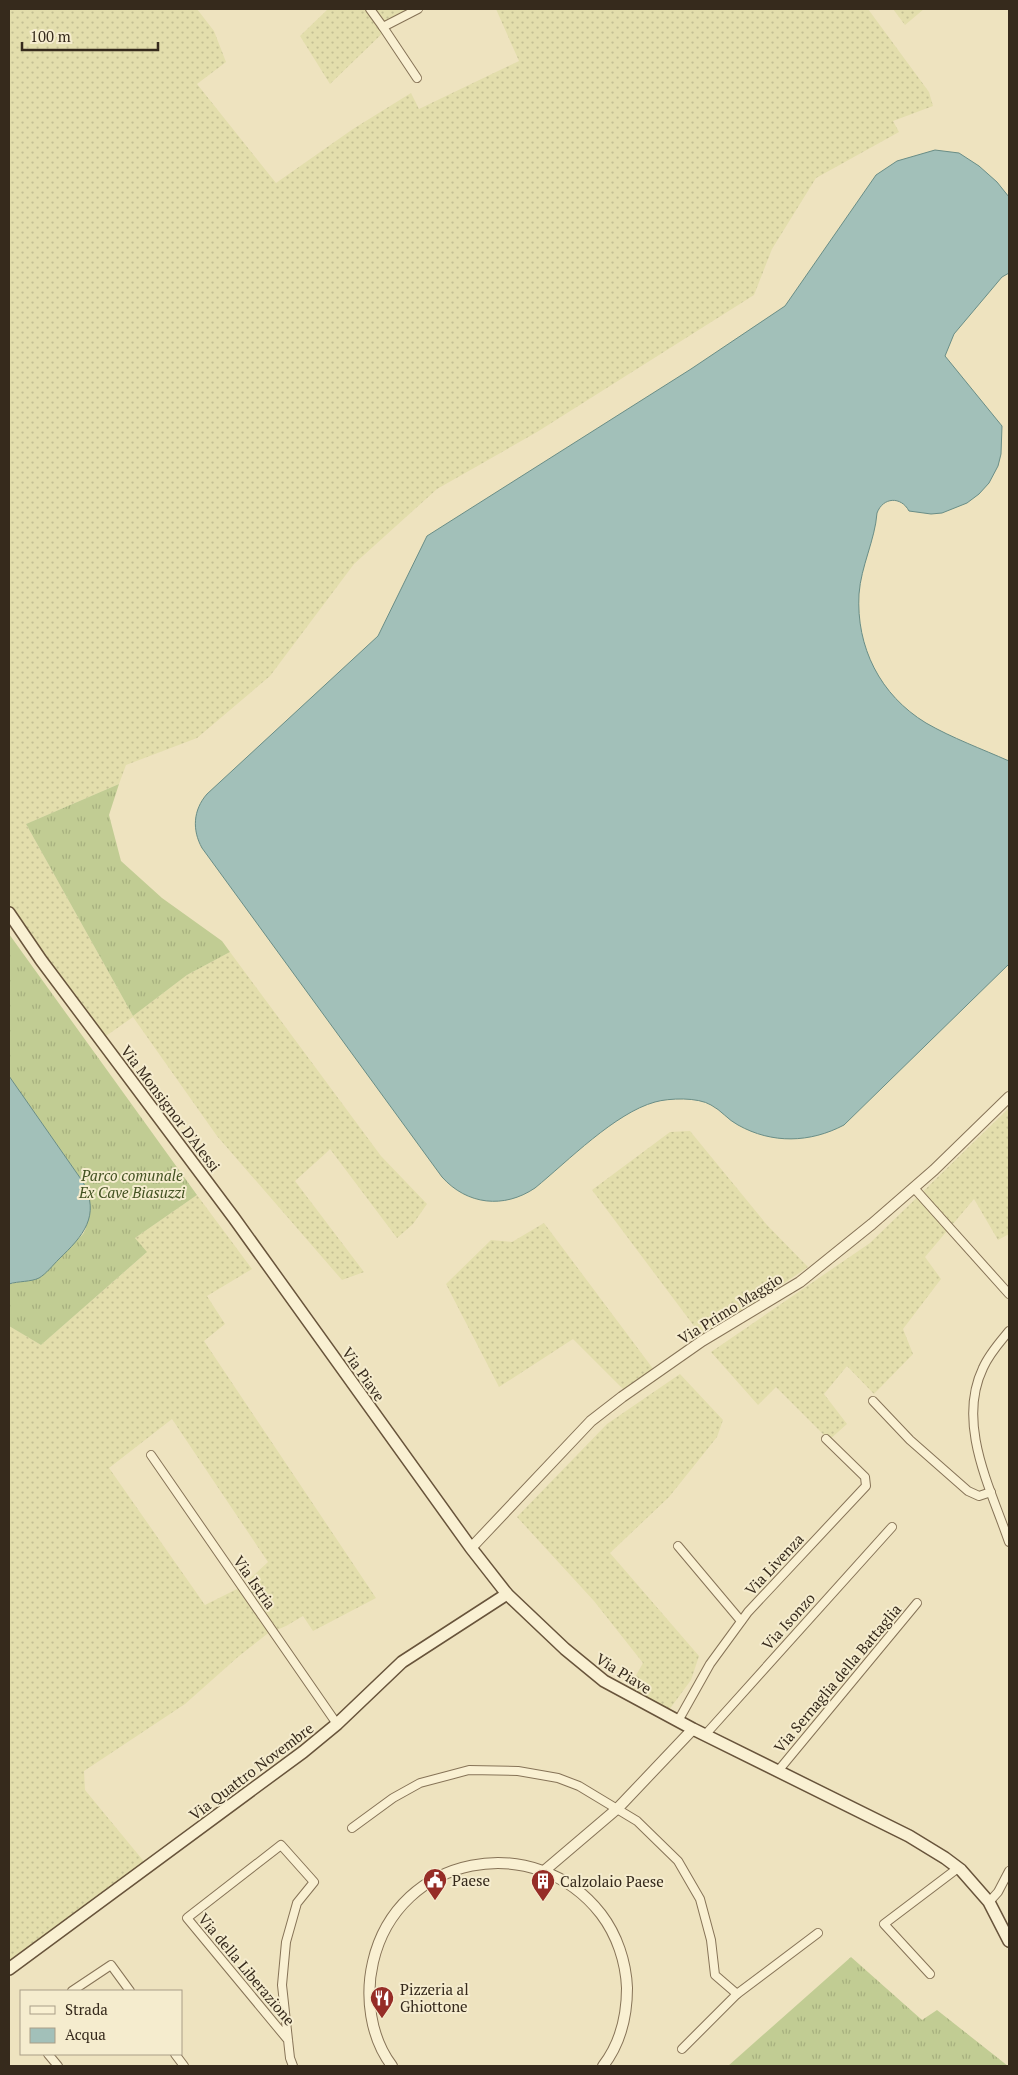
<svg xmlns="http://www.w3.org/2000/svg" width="1018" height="2075" viewBox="0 0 1018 2075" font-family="'PT Serif',serif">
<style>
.farmland{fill:url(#farmland-dots);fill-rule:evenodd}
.grass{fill:url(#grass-tufts)}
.water{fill:#a2c0b9;stroke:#698d86}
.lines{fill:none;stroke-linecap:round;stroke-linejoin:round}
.minor-casing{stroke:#867357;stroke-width:10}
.tertiary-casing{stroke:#867357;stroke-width:12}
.secondary-casing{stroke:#68543b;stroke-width:14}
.minor{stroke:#f9f0d2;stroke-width:8}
.tertiary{stroke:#f9f0d2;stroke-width:10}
.secondary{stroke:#f9f0d2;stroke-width:11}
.labels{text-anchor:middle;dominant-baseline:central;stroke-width:4;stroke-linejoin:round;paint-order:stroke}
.street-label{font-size:15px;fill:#362a1c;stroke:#f5ecce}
.park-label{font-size:15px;font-style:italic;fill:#435222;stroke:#f5ecce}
.poi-label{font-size:15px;fill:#362a1c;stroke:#f5ecce;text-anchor:start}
</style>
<defs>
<pattern id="farmland-dots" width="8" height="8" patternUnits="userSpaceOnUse" patternTransform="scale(1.25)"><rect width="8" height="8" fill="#e3deac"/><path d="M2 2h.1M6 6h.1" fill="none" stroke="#c3bf93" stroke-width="1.8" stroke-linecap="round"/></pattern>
<pattern id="grass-tufts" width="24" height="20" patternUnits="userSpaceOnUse" patternTransform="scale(1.25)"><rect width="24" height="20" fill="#c1cc93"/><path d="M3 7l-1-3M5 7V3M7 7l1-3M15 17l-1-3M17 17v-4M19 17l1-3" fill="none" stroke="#a6af7e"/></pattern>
</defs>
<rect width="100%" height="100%" fill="#eee3bf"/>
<g class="farmland">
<path d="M9 9H197L214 31 226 62 197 84 276 183 353 129 411 93 419 109 519 61 496 9H868L929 92 933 106 893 121 899 132 816 178 772 249 754 295 537 432 437 489 354 564 270 676 197 738 126 765 119 784 26 824 133 1016 187 975 230 952 381 1156 427 1204 413 1224 397 1238 330 1149 326 1153 295 1181 364 1272 342 1280 217 1136 133 1017 103 1038 9 906Z"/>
<path d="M328 9H423L390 26 330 84 300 36Z"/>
<path d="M893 9H924L905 25Z"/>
<path d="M1009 1108V1234L998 1240 974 1199 925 1257 941 1279 903 1329 913 1354 874 1394 847 1366 824 1394 847 1424 829 1440 776 1387 758 1405 711 1352 870 1243Z"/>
<path d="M690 1131 767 1225 808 1267 703 1338 592 1190 670 1132Z"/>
<path d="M197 1195 252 1269 207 1296 225 1324 204 1341 376 1598 313 1631 303 1616 286 1626 267 1634 239 1656 185 1704 84 1771 85 1790 146 1864 9 1965V1326L41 1345 146 1253 135 1238ZM172 1419 268 1562 241 1587 205 1605 109 1468Z"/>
<path d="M544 1223 654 1370 625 1391 573 1339 499 1387 446 1284 491 1240 512 1242Z"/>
<path d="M680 1374 723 1420 717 1437 669 1497 610 1553 699 1656 691 1680 666 1714 625 1695 643 1663 594 1601 517 1517 607 1424Z"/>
</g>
<g class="grass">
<path d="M119 784 109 815 121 861 162 898 222 941 230 952 187 975 133 1016 26 824Z"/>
<path d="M9 934 197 1195 135 1238 147 1252 41 1345 9 1326V1284L39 1278 83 1234 86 1228 88 1193 83 1182 9 1076Z"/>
<path d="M851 1957 922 2020 937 2010 1008 2066H728Z"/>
</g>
<g class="water">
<path d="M935 150 959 153 979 166 997 182 1009 197V273L1002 277 954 334 945 356 1002 426 1001 454 998 466 989 483 979 494 967 503 942 513 931 514 909 511C901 496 883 497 877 513 875 540 861 566 859 594 856 647 880 695 926 723 952 738 982 749 1009 761V964L844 1125C810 1143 772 1144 738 1125 728 1120 721 1110 711 1105 698 1097 669 1098 655 1102 615 1113 568 1161 535 1188 504 1209 467 1205 442 1177L202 848C192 830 193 810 207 794L378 636 427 536 691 369 785 306 876 175 897 161Z"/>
<path d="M9 1076 83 1182C101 1216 83 1236 59 1259 53 1265 46 1274 39 1278 31 1282 18 1281 9 1284Z"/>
</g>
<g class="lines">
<g class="minor-casing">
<g id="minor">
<path d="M370 9 383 27 418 9"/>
<path d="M383 27 417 78"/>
<path d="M914 1188 1009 1294"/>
<path d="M1009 1331C1000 1342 989 1354 983 1368 956 1424 991 1489 1009 1542"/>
<path d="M873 1401 910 1440 968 1491 979 1496 991 1492"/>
<path d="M151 1455 337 1724"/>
<path d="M678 1546 741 1621"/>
<path d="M678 1721 710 1664 748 1612 866 1486 865 1477 826 1439"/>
<path d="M705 1735 892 1527"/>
<path d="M778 1771 917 1603"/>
<path d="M352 1828 393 1798 420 1783 469 1770 518 1771 558 1778 579 1786 637 1821 678 1861 700 1899 711 1940 715 1975 737 1994 682 2049"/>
<path d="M989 1902 998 1892 1009 1871"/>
<path d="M930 1974 884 1924 958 1868"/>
<path d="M72 1991 111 1965 130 1991"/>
<path d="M737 1994 818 1933"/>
<path d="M288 2040 187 1918 281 1845 314 1882 297 1903 286 1942 282 1985 290 2058 293 2066"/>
<path d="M48 2054 58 2066"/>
<path d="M175 2054 184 2066"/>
</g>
</g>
<g class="tertiary-casing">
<g id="tertiary">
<path d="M471 1548 591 1421 622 1397 702 1341 800 1282 872 1224 934 1170 1009 1097"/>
<path d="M544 1871 618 1808 693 1729"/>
<path d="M392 2066C370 2037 365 1996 373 1962 398 1854 535 1829 601 1914 617 1935 626 1962 627 1988 627 2016 620 2044 603 2066"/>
</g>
</g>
<g class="secondary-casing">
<g id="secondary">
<path d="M9 913 41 960 234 1218 471 1548 507 1594 565 1649 604 1681 693 1729 909 1836 945 1858 961 1870 989 1902 1009 1941"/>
<path d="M9 1969 303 1752 337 1724 402 1662 507 1594"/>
</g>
</g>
<use href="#minor" class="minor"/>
<use href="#tertiary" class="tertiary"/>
<use href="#secondary" class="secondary"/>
</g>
<defs>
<g id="civic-pin" transform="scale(1.25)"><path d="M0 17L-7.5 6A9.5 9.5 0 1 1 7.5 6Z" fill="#962d27" stroke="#f5ecce"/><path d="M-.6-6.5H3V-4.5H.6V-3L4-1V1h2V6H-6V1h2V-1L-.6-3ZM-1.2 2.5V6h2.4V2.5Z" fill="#fff"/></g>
<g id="building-pin" transform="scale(1.25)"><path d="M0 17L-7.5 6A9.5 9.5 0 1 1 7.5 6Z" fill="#962d27" stroke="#f5ecce"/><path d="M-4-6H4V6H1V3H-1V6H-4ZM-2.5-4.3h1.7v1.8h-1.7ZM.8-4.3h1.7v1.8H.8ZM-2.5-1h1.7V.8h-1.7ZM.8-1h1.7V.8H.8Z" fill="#fff"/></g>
<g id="restaurant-pin" transform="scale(1.25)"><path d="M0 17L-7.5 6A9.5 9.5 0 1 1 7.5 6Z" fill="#962d27" stroke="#f5ecce"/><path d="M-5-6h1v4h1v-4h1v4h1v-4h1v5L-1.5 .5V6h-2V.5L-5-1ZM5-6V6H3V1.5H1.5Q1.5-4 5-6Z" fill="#fff"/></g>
</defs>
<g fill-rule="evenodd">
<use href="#civic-pin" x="435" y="1880"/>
<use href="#building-pin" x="543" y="1881"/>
<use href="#restaurant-pin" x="382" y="1998"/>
</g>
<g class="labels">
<g class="street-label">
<text transform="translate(171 1108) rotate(53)">Via Monsignor D'Alessi</text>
<text transform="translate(730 1308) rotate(-32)">Via Primo Maggio</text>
<text transform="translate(364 1374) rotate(55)">Via Piave</text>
<text transform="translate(774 1564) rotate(-47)">Via Livenza</text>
<text transform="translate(255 1582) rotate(55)">Via Istria</text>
<text transform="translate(788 1621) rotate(-48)">Via Isonzo</text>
<text transform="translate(624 1673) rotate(32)">Via Piave</text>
<text transform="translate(837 1678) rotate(-50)">Via Sernaglia della Battaglia</text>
<text transform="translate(251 1771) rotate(-37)">Via Quattro Novembre</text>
<text transform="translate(247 1969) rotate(50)">Via della Liberazione</text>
</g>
<g class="park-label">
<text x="132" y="1175">Parco comunale<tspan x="132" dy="17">Ex Cave Biasuzzi</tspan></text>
</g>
<g class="poi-label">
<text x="452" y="1880">Paese</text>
<text x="560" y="1881">Calzolaio Paese</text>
<text x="400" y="1989">Pizzeria al<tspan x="400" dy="17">Ghiottone</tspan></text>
</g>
</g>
<rect width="1018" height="2075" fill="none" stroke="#362a1c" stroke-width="20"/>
<rect x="20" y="1990" width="162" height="65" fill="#f5ecce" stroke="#a99e87"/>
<rect x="30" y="2006" width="25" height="8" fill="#f9f0d2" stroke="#a99e87"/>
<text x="65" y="2015" font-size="15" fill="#362a1c">Strada</text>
<rect x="30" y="2028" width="25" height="15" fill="#a2c0b9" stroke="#a99e87"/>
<text x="65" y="2040" font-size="15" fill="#362a1c">Acqua</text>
<path d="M22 42v8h136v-8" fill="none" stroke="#362a1c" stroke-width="2.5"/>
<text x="30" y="42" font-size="15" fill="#362a1c" stroke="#f5ecce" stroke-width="4" paint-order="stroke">100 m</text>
</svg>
